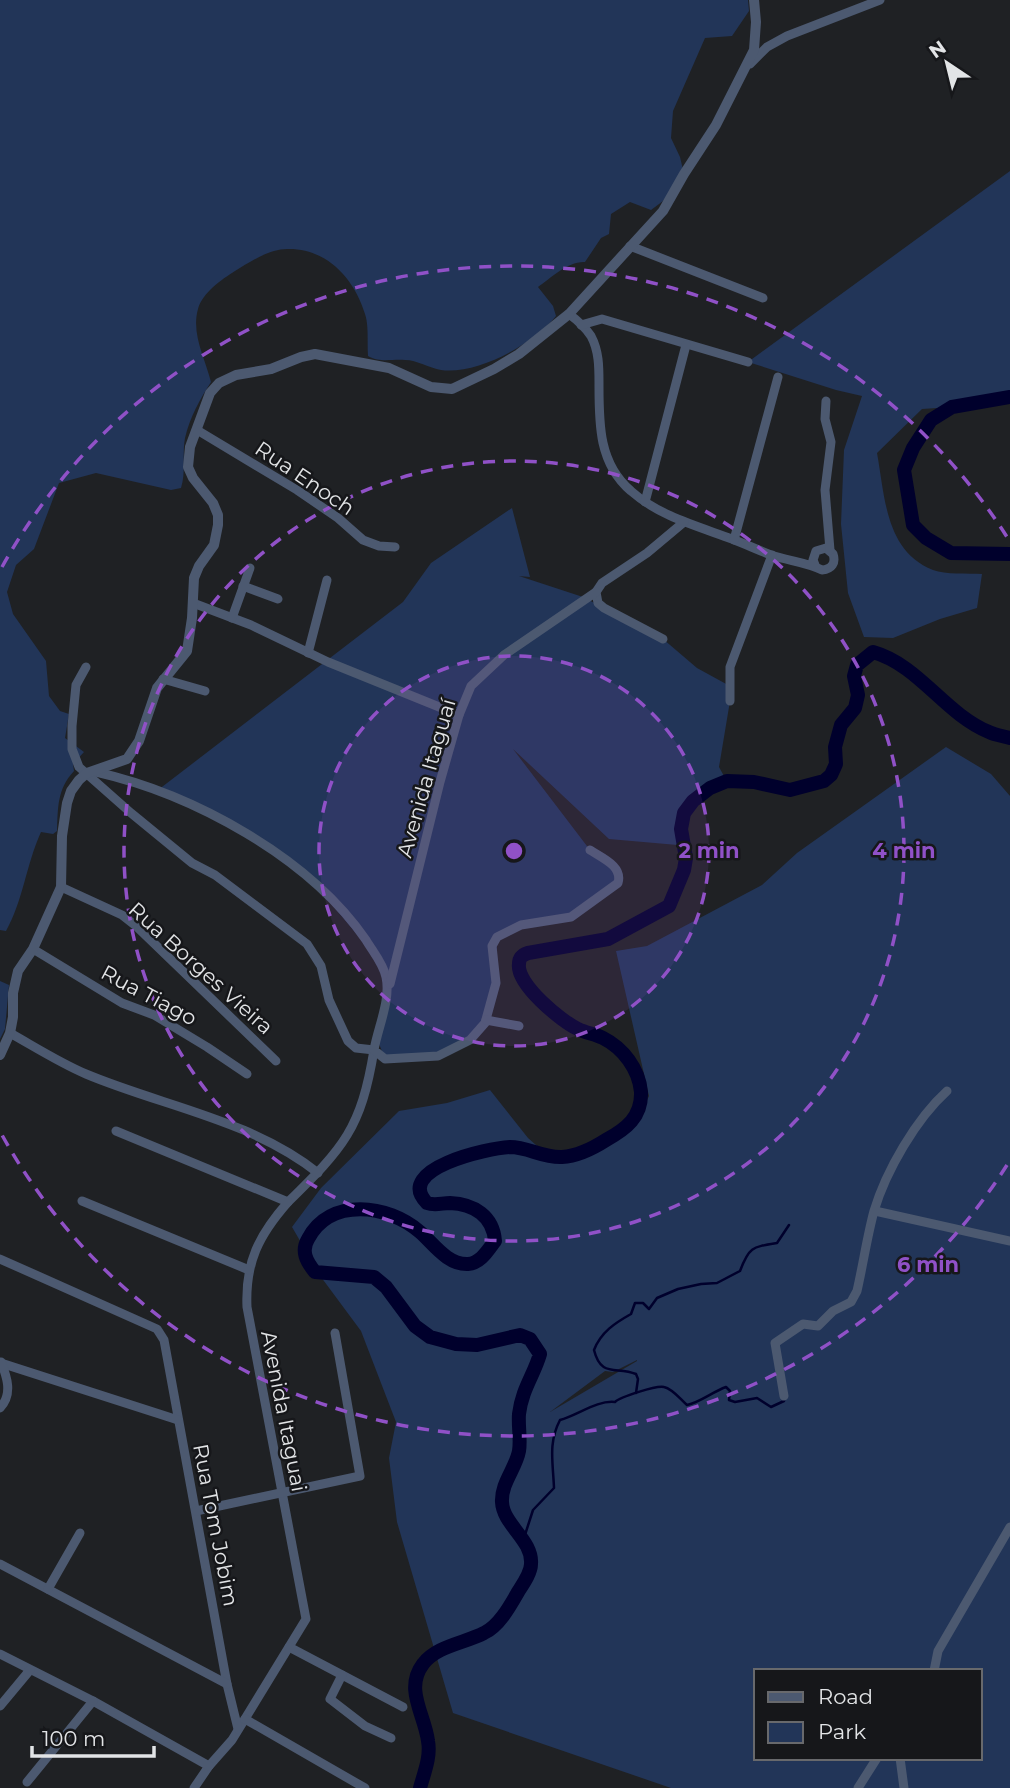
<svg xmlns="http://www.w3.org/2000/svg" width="1010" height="1788" viewBox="0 0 1010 1788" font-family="Montserrat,sans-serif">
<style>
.green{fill:#223558;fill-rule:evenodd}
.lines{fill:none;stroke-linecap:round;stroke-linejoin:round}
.stream{stroke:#00002c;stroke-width:2.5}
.river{stroke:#00002c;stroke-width:14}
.minor{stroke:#4c5970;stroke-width:9}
.tertiary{stroke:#4c5970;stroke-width:10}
.ring{fill:none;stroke:#9051c7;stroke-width:3.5;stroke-dasharray:12 9}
.labels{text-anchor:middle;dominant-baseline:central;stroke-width:5;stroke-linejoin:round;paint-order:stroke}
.street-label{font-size:21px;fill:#e2e4e6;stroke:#16171a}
.centre{fill:#9051c7;stroke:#16171a;stroke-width:3.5}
.ring-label{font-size:21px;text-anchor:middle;font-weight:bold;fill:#9051c7;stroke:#16171a;stroke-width:5;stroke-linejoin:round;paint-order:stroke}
</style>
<rect width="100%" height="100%" fill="#1f2124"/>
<g class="green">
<path d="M0 0H748L749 11 732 36 705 38 673 111 671 138 680 157 684 174 663 201 651 210 630 202 611 214 609 234 601 238 585 262C568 261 551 278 538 287L553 306 556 316C534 344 477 375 441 370 429 368 417 360 405 360 390 359 381 363 368 356 367 343 369 326 365 314 354 278 327 249 289 249 270 248 250 262 235 271 221 280 203 292 198 309 191 334 205 358 211 382 200 399 190 417 185 438 182 455 186 472 181 488L171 490 96 473 59 483 34 549 16 565 7 592 13 614 46 661 49 696 60 711 69 714 65 738 84 752 73 764 74 771C57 789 58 808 57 831L53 834 41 832C26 865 23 901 6 931L0 930Z"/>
<path d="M1010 171V392L952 407 922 409 877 453C885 496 885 551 933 570 946 575 967 573 982 574L977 608 940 619 893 638 864 637 848 593 841 524 844 450 862 396 836 390 748 362Z"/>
<path d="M512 508 530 577 519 576 583 597 663 639 697 668 728 685 730 701 719 767 725 778C685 803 682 798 689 846L609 839 513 749 590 850 612 864 618 883 571 917 521 925 497 937 496 983 477 1034 438 1056 385 1059 376 1036 387 992 381 963 308 876 232 824 158 790 403 602 431 563Z"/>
<path d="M946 747 991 774 1010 796V1788H671L453 1713 397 1522 389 1458 396 1422 361 1331 321 1277 292 1227 321 1188 399 1111 447 1103 490 1090 528 1138 544 1152 582 1153 639 1117 649 1096 616 951 647 946 762 885 797 853ZM637 1360V1361L550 1412 605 1371 613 1372ZM756 1671H980V1758H756Z"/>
<path d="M0 981 9 985 5 1029 0 1039Z"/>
</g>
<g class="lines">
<g class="stream">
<path d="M636 1393 638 1379 636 1374C616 1366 601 1378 594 1350 601 1332 615 1323 631 1314L635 1303H643L649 1309 657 1298 678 1289 701 1284 717 1283 740 1271C749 1247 752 1247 777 1243L789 1225"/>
<path d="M523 1541 533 1510 554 1488C553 1462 548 1443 560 1420 578 1415 597 1400 615 1402 620 1397 657 1385 664 1387 673 1389 680 1399 687 1405 701 1402 712 1392 726 1387L730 1391 729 1400 735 1402 757 1398 771 1407 784 1401V1397"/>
</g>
<g class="river">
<path d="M1010 397 952 407 931 420 913 448 904 470 913 525 926 538 951 553 1010 554"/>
<path d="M420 1788C424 1773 431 1757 428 1741 425 1715 404 1689 423 1664 436 1646 465 1643 484 1633 499 1626 510 1606 518 1592 523 1584 531 1573 531 1564 533 1540 503 1525 502 1502 501 1483 516 1468 519 1451 521 1440 518 1426 519 1414 522 1389 534 1375 540 1354L530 1339 520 1335 477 1345 456 1344 430 1337 415 1326 386 1287 374 1277 315 1272C306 1261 301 1251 308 1239 330 1197 388 1204 420 1232 433 1243 447 1265 468 1264 481 1263 488 1250 495 1241 493 1216 474 1204 450 1203 442 1203 435 1206 427 1203 393 1169 488 1148 510 1147 528 1147 543 1158 562 1157 578 1156 592 1149 606 1140 626 1129 642 1117 641 1092 639 1069 623 1048 603 1038 595 1034 586 1033 578 1029 561 1021 516 984 519 964 519 958 522 955 528 953L608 939 669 906 684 870 686 858 681 829 684 813 693 801 710 788 727 781 754 782 790 790 824 781 831 775 836 764 835 747 841 725 855 708 858 695 854 676 857 665 873 652C919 665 945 714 989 732 995 735 1003 736 1010 738"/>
</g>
<g class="minor">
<path d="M750 64 767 47 787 36 880 0"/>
<path d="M630 246 763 298"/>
<path d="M569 314C577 320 585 327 591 336 599 351 599 367 599 383 599 422 598 463 631 491 659 516 697 526 732 539 745 544 758 550 771 555 789 561 806 562 822 570 832 569 836 563 833 554L826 548 816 551 813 560 815 565"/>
<path d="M581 325 602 319 748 362"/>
<path d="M826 401 825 419 831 442 825 490 830 550"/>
<path d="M197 430 297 490 338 518 363 540 379 546 395 547"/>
<path d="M645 502 686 345"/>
<path d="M734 540 778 377"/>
<path d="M243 586 278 599"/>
<path d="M193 603 251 625 328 662 459 715"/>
<path d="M232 618 250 568"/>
<path d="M663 639 604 608 598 603 596 592 602 583 647 553 684 522"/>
<path d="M308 653 327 580"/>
<path d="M86 667 76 685 72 726V749L79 767 131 813 192 863 215 875 307 944 321 966 329 1000 348 1041 356 1048 374 1050C361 1129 344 1147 288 1202"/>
<path d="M163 679 205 691"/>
<path d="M730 701V667L772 555"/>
<path d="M96 772C193 794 309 857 366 940 373 952 383 963 386 977 391 1000 378 1027 374 1050L385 1059 438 1056 470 1040 485 1023 496 983 492 946 497 937 521 925 571 917 618 883C623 866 602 858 590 850"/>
<path d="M61 887 122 915 136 926 276 1061"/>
<path d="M33 949 122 1003 154 1015 207 1047 247 1074"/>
<path d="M390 984 440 782 459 715 471 686 504 655 596 592"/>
<path d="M486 1020 519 1026"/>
<path d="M10 1033C35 1047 60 1063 86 1074 162 1106 252 1120 318 1173"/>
<path d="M116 1131 288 1202C259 1235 245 1262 247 1307L306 1619 232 1740 209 1766 194 1788"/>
<path d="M82 1201 249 1270"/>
<path d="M875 1211 1010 1241"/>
<path d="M0 1259 157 1329 164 1340 227 1684 238 1729"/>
<path d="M1 1363 178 1420"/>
<path d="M784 1396 775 1343 803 1324 818 1326 833 1311 851 1302 857 1291C863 1265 867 1237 874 1211 886 1171 916 1119 947 1091"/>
<path d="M0 1408C13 1394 7 1377 1 1362"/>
<path d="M196 1511 360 1476 335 1333"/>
<path d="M0 1564 227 1684"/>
<path d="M48 1589 80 1533"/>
<path d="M289 1647 403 1707"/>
<path d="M0 1654 93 1701 209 1766"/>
<path d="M934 1671 938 1651 1010 1527"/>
<path d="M342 1675 330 1699 365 1726 391 1738"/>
<path d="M0 1706 30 1670"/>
<path d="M245 1719 365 1788"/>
<path d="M900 1758 904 1788"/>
<path d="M27 1782 93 1701"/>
<path d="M858 1788 877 1758"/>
</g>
<path class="tertiary" d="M0 1055 10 1033 13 1017V993L18 971 33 949 61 887 62 836 67 803 71 791 79 780 87 773 127 759 139 741 157 688 187 651 192 618 194 578 199 566 214 545 218 525V515L213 503 193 478 188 467 190 447 210 393 219 383 236 375 271 369 301 357 315 354 389 368 431 387 452 389 494 369 519 354 569 314 663 211 684 174 716 125 754 50 756 22 754 0"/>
</g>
<circle cx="514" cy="851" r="195" fill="#9051c7" fill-opacity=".12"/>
<g class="ring">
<circle cx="514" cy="851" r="195"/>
<circle cx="514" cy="851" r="390"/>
<path d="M1007 1165A585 585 0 0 1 2 1135M2 567A585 585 0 0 1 1007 537"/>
</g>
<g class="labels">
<g class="street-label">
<text transform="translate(305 478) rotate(34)">Rua Enoch</text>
<text transform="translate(426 778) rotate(-74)">Avenida Itaguaí</text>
<text transform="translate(201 968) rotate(42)">Rua Borges Vieira</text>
<text transform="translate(149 995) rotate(28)">Rua Tiago</text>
<text transform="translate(284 1411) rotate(79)">Avenida Itaguai</text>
<text transform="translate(216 1525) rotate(79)">Rua Tom Jobim</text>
</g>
</g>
<circle cx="514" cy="851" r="10" class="centre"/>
<g class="ring-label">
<text x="709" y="858">2 min</text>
<text x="904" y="858">4 min</text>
<text x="928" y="1272">6 min</text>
</g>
<rect x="754" y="1669" width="228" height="91" fill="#16171a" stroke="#68696c" stroke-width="2"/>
<rect x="768" y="1692" width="35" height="10" fill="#4c5970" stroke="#68696c" stroke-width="2"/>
<text x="818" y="1704" font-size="21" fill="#e2e4e6">Road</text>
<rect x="768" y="1722" width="35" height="21" fill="#223558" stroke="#68696c" stroke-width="2"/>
<text x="818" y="1739" font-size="21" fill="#e2e4e6">Park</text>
<g transform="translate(947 63) rotate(325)" stroke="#16171a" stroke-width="5" paint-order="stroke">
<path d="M0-5L12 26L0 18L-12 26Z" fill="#e2e4e6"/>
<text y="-10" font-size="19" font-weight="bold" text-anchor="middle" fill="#e2e4e6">N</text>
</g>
<path d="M32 1746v10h122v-10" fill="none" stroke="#e2e4e6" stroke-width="3.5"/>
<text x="42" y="1746" font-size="21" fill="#e2e4e6" stroke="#16171a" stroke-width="5" paint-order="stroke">100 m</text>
</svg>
